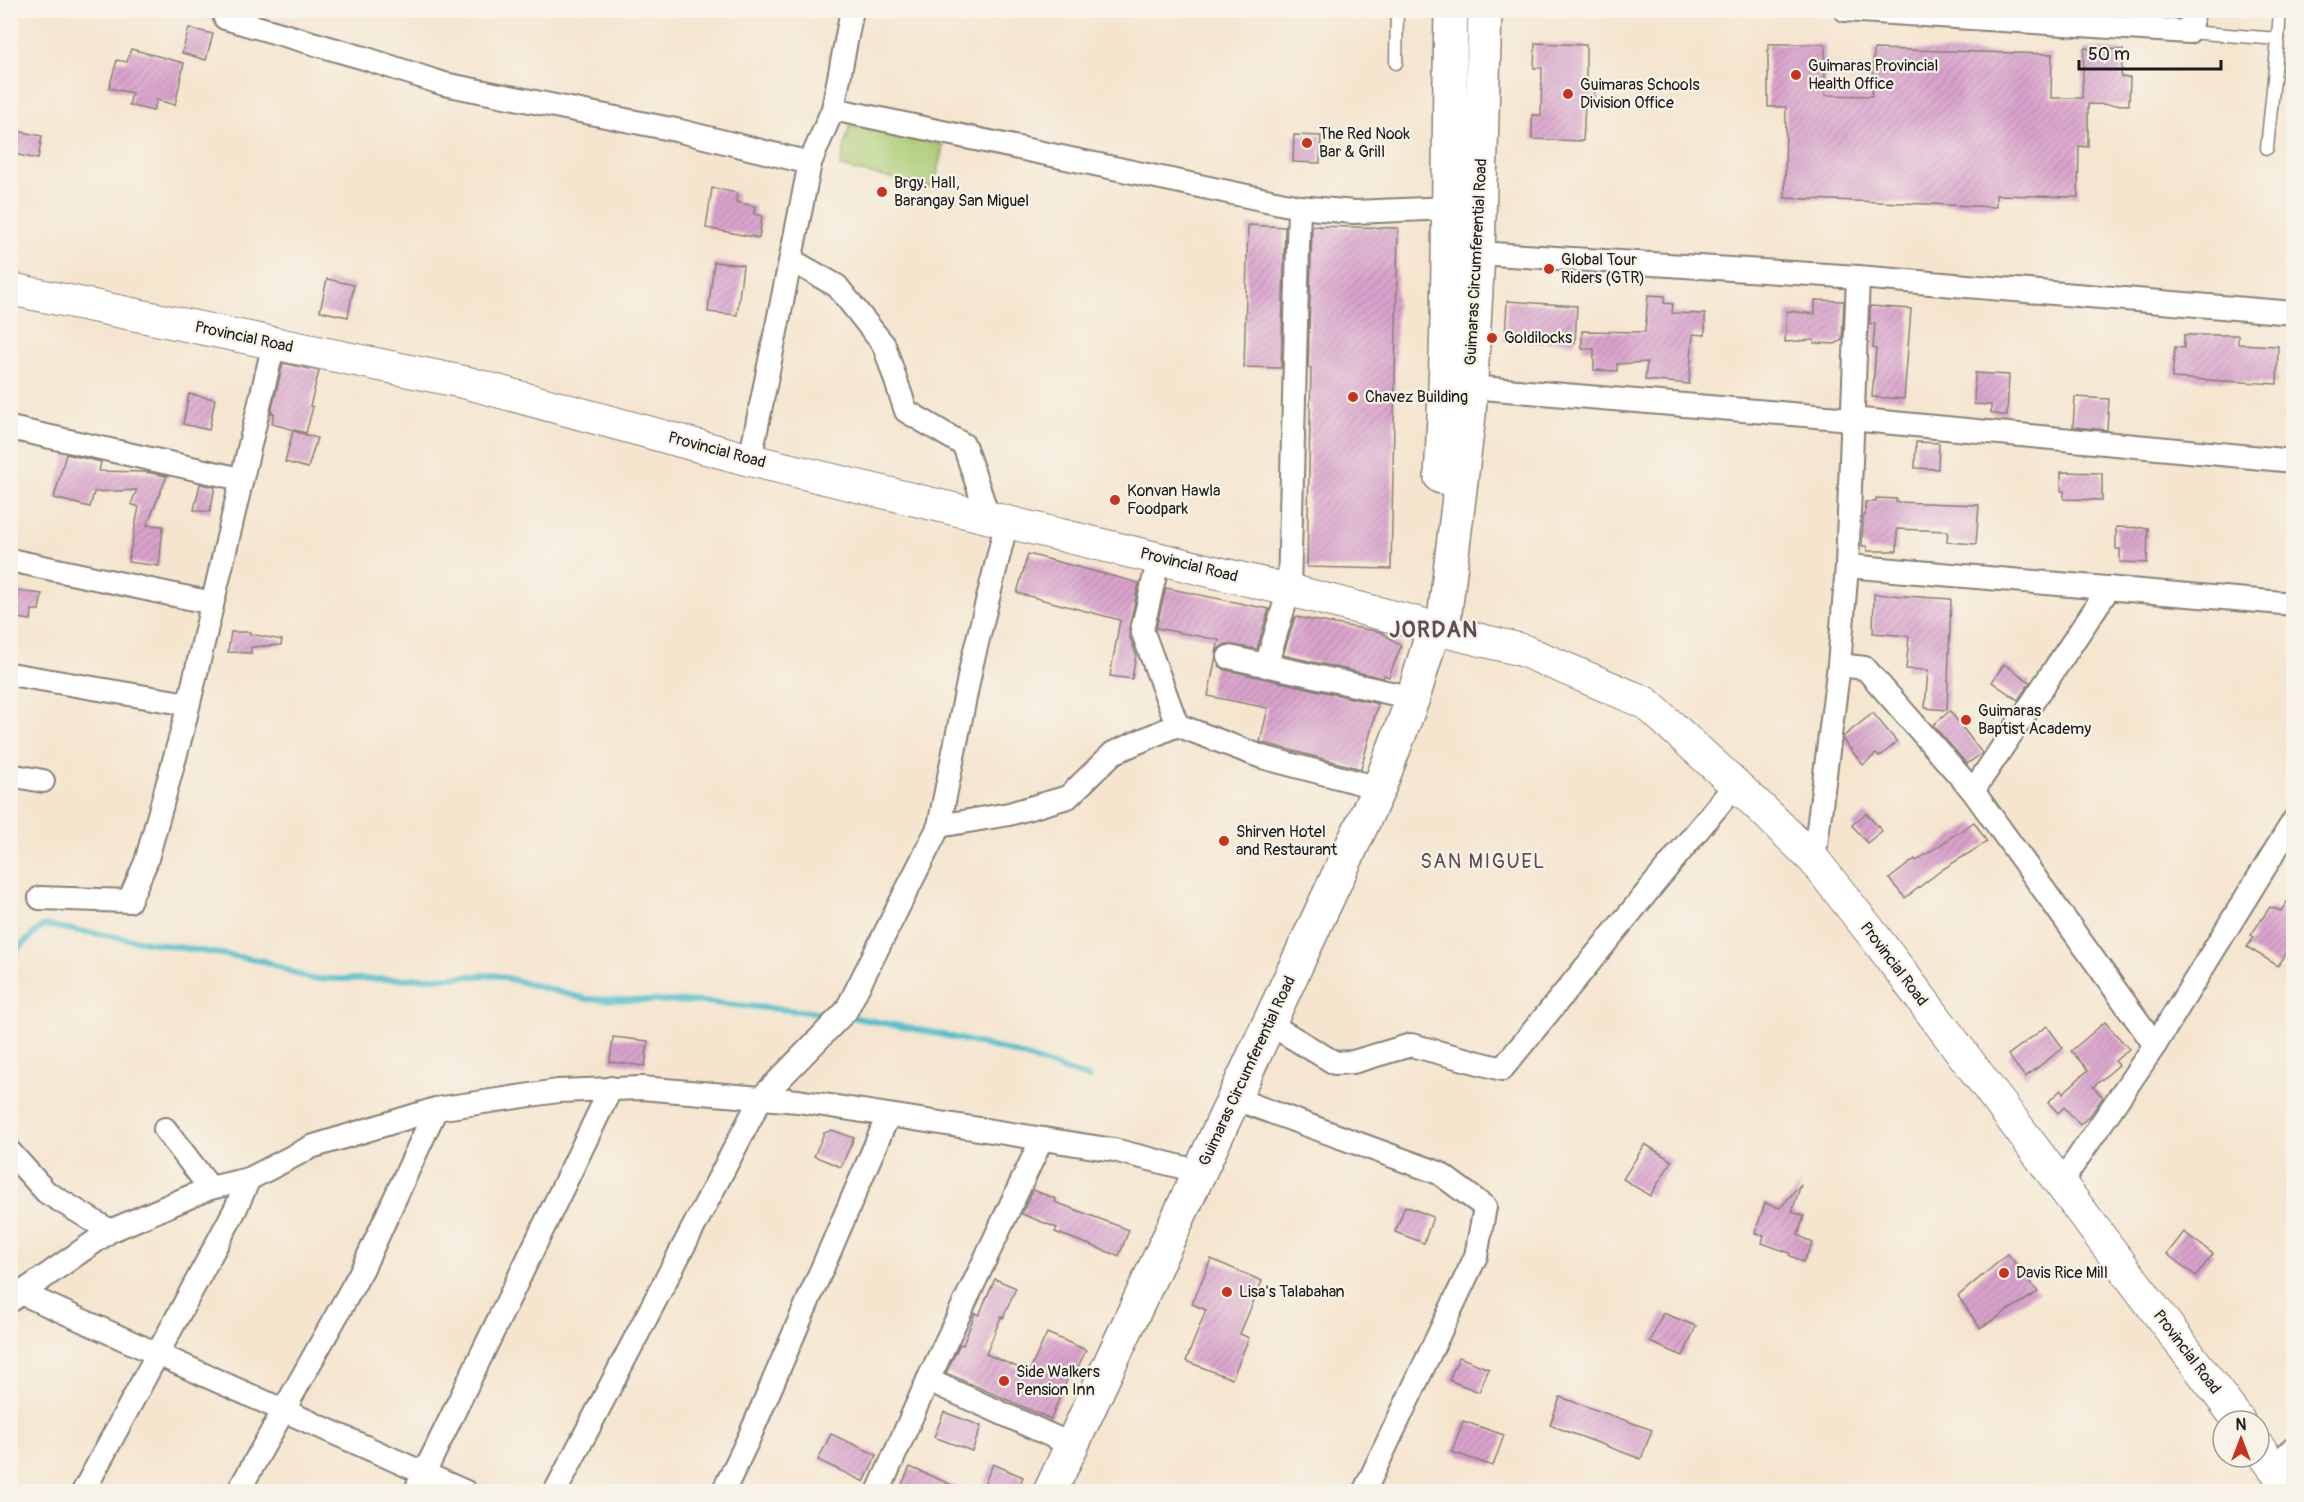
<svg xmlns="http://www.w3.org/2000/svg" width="2304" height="1502" viewBox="0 0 2304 1502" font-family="Pangolin,sans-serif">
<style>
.pitch{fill:#abcc74;stroke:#647448;stroke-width:1.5}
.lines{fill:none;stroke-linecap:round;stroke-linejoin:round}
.stream{stroke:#52bfcb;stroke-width:6}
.building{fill:url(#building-hatch)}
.lane-casing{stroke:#888076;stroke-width:15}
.street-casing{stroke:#888076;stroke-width:26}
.secondary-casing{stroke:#888076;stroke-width:34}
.primary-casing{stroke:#888076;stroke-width:36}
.lane{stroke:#fff;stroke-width:12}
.street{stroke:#fff;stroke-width:22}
.secondary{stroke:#fff;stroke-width:32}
.primary{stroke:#fff;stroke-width:33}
.poi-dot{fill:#c8321e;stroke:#f7f3e8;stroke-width:2}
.labels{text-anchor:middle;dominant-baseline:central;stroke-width:4.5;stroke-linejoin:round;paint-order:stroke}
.poi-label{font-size:16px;fill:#1c1c1c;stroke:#f7f3e8;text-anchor:start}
.street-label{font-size:16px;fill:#1c1c1c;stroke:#f7f3e8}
.quarter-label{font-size:20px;letter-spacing:1.5px;fill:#5e4b5a;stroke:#f7f3e8}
.district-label{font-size:22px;font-weight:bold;letter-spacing:1.5px;fill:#5e4b5a;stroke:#f7f3e8}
</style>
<defs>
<pattern id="building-hatch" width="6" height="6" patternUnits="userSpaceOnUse" patternTransform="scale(1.5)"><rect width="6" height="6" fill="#d9a2cc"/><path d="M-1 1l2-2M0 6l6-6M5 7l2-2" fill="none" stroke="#ba8baf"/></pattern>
</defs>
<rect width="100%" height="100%" fill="#f7f3e8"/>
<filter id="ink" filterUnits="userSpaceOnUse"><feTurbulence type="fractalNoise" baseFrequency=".0167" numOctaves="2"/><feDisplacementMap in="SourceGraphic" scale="12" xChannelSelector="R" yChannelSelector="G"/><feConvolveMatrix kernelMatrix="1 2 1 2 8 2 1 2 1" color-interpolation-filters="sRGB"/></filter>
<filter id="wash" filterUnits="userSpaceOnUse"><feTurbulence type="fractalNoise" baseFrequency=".008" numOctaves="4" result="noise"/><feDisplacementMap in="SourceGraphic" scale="24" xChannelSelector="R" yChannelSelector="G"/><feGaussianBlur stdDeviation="1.35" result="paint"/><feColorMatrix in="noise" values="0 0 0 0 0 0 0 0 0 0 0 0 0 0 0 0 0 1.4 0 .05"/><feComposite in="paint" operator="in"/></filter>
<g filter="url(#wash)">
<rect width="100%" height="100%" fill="#f5e5cf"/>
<path class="pitch" d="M850 124 943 145 934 188 840 167Z"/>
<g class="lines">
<g class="stream">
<path d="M10 956 43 925 264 961 310 979H401L495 975 586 999 704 1002 831 1014"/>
<path d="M851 1017 931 1032 1005 1050 1089 1078"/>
</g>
</g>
<g id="blocks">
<g class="building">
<path d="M189 28 213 34 206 60 182 53Z"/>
<path d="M1535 43 1586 45V83H1595L1594 105H1585L1583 141 1532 139V115H1541L1542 68H1534Z"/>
<path d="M1768 44H1825V95L1872 96 1874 49 2052 54 2051 98H2082L2084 48 2123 50 2121 77 2130 78 2129 105 2088 104V147L2079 146 2078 197 1996 195V207L1785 198 1786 107H1768Z"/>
<path d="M131 49 184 63 175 105 157 100 153 111 129 105 132 93 109 88 117 60 127 62Z"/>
<path d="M17 131 42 136 38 159 13 154Z"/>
<path d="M1294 135 1321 136 1320 163 1293 162Z"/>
<path d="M712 188 737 193 736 202 755 206 754 214 762 216 759 238 706 228Z"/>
<path d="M1248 225 1285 227 1281 368 1244 367Z"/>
<path d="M1314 226 1398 228 1391 569 1307 567 1311 368H1308L1312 227Z"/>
<path d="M714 262 743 265 737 315 708 312Z"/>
<path d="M327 279 354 285 348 317 320 311Z"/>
<path d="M1648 295 1665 296 1664 303 1673 304 1672 313 1705 314V335L1693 334 1689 384 1645 380 1647 362 1617 364V371L1594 370V349H1582V331L1645 332Z"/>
<path d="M1815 300 1844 301 1842 340 1835 344 1814 343V340L1785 342 1787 311 1815 314Z"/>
<path d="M1507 301 1577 306 1575 343 1505 339Z"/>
<path d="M1870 306 1911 309 1904 399 1872 397 1876 349 1873 348 1875 323 1870 325Z"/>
<path d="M2184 335H2238V344L2278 346 2277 384 2172 378 2175 347 2184 348Z"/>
<path d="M283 363 319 371 310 406 313 407 306 433 272 424 274 413H271Z"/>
<path d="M1975 373 2009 375 2007 416 1991 413V405L1974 404Z"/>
<path d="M189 394 215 399 209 430 183 424Z"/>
<path d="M2075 397 2109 399 2107 430 2073 427Z"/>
<path d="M293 431 317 438 308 468 285 462Z"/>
<path d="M1916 442 1939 443 1938 469 1915 468Z"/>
<path d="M66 454 101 462 99 471 145 472 167 476 147 525 163 526 159 566 128 562 139 507 131 504 137 490 94 492 90 507 54 498Z"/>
<path d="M2061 472 2102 473V500L2064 499V491H2061Z"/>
<path d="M200 484 215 487 210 512 194 510Z"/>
<path d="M1876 498 1897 499 1896 502 1979 505 1976 544 1947 542 1948 531 1897 529V551H1867V546H1862L1863 516H1865V502H1876Z"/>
<path d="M2116 527 2148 528 2147 563 2120 562V549H2116Z"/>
<path d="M1028 554 1139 583 1129 627V635L1136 654 1132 679 1110 676 1120 620 1017 593Z"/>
<path d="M1166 588 1269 609 1257 649 1226 644 1220 647 1216 653 1219 640 1156 628Z"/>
<path d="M10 590 42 594 39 610H32L31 620 10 617Z"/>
<path d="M1874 594 1951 599 1947 710 1925 708 1928 670 1906 669 1909 636 1873 633Z"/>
<path d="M1295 617 1381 632 1401 646 1389 677 1384 675 1383 678 1283 655Z"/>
<path d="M231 632H250V634L282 640 281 645 251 647V653L228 652Z"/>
<path d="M1216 656 1219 666 1226 670 1378 704 1361 769 1260 742 1268 708 1208 696Z"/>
<path d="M2004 664 2030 682 2018 700 1992 682Z"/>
<path d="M1950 711 1982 753 1967 764 1933 725Z"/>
<path d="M1873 713 1897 742 1879 757 1876 754 1863 765 1843 740 1844 736Z"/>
<path d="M1866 813 1882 831 1867 843 1852 825Z"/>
<path d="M1974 822 1987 842 1943 869 1905 898 1889 879 1915 859 1916 861Z"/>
<path d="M2294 892V942L2278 966 2247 947 2254 937 2251 935 2270 907 2281 911Z"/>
<path d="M2105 1022 2129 1049 2115 1061 2119 1065 2093 1087 2103 1097 2091 1114 2080 1125 2064 1107 2058 1113 2048 1102 2061 1090 2063 1093 2088 1070 2071 1051Z"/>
<path d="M2047 1026 2063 1048 2025 1077 2008 1055Z"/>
<path d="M613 1037 648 1041 645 1066 610 1062Z"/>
<path d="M832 1130 854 1138 841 1167 814 1156 824 1133Z"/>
<path d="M1645 1144 1672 1161 1650 1196 1623 1179Z"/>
<path d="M1801 1184 1792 1212 1804 1216 1798 1235 1813 1243 1803 1262 1789 1255 1790 1253 1762 1243 1764 1236 1755 1233 1765 1203 1780 1208Z"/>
<path d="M1033 1190 1056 1199 1055 1202 1129 1230 1119 1256 1055 1232 1057 1228 1022 1214Z"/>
<path d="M1405 1206 1433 1217 1424 1243 1395 1232Z"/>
<path d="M2184 1232 2213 1254 2196 1276 2167 1254Z"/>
<path d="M2008 1254 2038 1292 1980 1328 1958 1296Z"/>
<path d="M1211 1259 1262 1281 1240 1334 1249 1338 1232 1379 1186 1361 1206 1310 1192 1304Z"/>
<path d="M995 1279 1016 1288 1003 1318 1001 1317 986 1354 1029 1372 1047 1333 1086 1350 1078 1367 1073 1365 1051 1419 946 1373 960 1344 963 1345 975 1313 979 1315Z"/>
<path d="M1663 1313 1696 1326 1683 1356 1650 1342Z"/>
<path d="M1459 1357 1489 1369 1479 1392 1449 1380Z"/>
<path d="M1560 1397 1652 1430 1641 1459 1550 1425Z"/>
<path d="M944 1412 981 1426 972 1451 934 1437Z"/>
<path d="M1463 1421 1504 1435 1493 1466 1452 1452Z"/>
<path d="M831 1434 877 1455 864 1482 818 1460Z"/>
<path d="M993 1464 1023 1477 1017 1491H981Z"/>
<path d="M910 1467 966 1491H899Z"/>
</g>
</g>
</g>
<g filter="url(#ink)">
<use href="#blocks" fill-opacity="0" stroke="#888076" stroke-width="1.5"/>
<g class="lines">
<g class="lane-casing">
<g id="lane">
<path d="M2189 32 2278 39 2267 148"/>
<path d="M2278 39 2280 10"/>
<path d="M1396 63 1397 10"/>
</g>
</g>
<g class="street-casing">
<g id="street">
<path d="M1845 10 2189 32 2194 10"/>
<path d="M225 18 364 58 444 84 676 130 810 163 833 109 1299 207 1354 212 1450 208"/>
<path d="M833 109 852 10"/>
<path d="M1478 253 1858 277 2294 313"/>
<path d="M791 260 837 286 884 345 906 411 964 445 988 516"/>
<path d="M1470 387 1851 419 2294 461"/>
<path d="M10 428 241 479"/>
<path d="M750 460 810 163"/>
<path d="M1159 558 1142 630 1177 725"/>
<path d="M10 560 212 603"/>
<path d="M1847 566 2294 604"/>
<path d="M1229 657 1413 698"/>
<path d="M1839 665 1865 668 1973 791 2155 1045"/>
<path d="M1266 666 1289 590 1299 207"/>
<path d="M10 674 188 704"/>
<path d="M10 775 43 781"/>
<path d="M1973 791 2109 588"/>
<path d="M939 826 1009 814 1068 797 1113 753 1177 725 1262 757 1379 788"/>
<path d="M1814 860 1839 665 1847 566 1858 277"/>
<path d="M40 898 129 901 146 862 183 728 274 343"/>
<path d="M1268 1023 1335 1063 1353 1062 1411 1045 1502 1069 1735 785"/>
<path d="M1233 1098 1439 1173 1485 1207 1476 1256 1364 1492"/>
<path d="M165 1129 210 1188"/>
<path d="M10 1152 46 1192 110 1231"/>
<path d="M2060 1184 2155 1045 2294 820"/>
<path d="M21 1293 466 1492"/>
<path d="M10 1301 110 1231 210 1188 249 1179 311 1147 436 1109 558 1091 641 1088 798 1101 1114 1150 1201 1172"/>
<path d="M928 1380 1072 1445"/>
<path d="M2273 1466 2294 1448"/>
<path d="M83 1492 235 1210 249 1179"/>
<path d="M238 1492 362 1270 436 1109"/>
<path d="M415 1492 611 1088"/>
<path d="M555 1492 761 1098 846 1011 939 826 972 663 1007 521"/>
<path d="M723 1492 748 1440 888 1116"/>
<path d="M878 1492 928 1380 1042 1139"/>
</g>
</g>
<g class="secondary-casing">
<g id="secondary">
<path d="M10 289 468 383 750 460 1289 590 1421 624"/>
<path d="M1448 632 1522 650 1646 703 1760 807 1814 860 1874 936 2239 1421"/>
<path d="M2259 1448 2292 1492"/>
</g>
</g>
<g class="primary-casing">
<g id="primary">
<path d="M1441 477C1450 321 1448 166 1451 10"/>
<path d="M1444 620 1469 415 1478 253 1485 10"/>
<path d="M1050 1492 1379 788 1413 698 1429 644"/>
</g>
</g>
<use href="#lane" class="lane"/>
<use href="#street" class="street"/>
<use href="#secondary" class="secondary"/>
<use href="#primary" class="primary"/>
</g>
</g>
<g class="poi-dot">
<circle cx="1796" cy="75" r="6"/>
<circle cx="1568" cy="94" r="6"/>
<circle cx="1307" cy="143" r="6"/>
<circle cx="882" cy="192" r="6"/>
<circle cx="1549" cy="269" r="6"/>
<circle cx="1492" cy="338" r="6"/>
<circle cx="1353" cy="397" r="6"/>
<circle cx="1115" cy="500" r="6"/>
<circle cx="1966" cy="720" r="6"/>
<circle cx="1224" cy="841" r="6"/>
<circle cx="2004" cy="1273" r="6"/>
<circle cx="1227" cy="1292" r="6"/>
<circle cx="1004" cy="1381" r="6"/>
</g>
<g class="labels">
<g class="poi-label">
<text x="1808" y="66">Guimaras Provincial<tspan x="1808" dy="18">Health Office</tspan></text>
<text x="1580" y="85">Guimaras Schools<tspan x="1580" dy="18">Division Office</tspan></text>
<text x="1319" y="134">The Red Nook<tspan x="1319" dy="18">Bar &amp; Grill</tspan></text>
<text x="894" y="183">Brgy. Hall,<tspan x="894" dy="18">Barangay San Miguel</tspan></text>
<text x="1561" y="260">Global Tour<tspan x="1561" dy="18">Riders (GTR)</tspan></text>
<text x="1504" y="338">Goldilocks</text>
<text x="1365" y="397">Chavez Building</text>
<text x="1127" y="491">Konvan Hawla<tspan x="1127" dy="18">Foodpark</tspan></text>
<text x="1978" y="711">Guimaras<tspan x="1978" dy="18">Baptist Academy</tspan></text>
<text x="1236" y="832">Shirven Hotel<tspan x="1236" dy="18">and Restaurant</tspan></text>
<text x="2016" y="1273">Davis Rice Mill</text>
<text x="1239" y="1292">Lisa's Talabahan</text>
<text x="1016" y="1372">Side Walkers<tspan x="1016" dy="18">Pension Inn</tspan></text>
</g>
<g class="street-label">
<text transform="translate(1476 262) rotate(-87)">Guimaras Circumferential Road</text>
<text transform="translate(244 337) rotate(12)">Provincial Road</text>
<text transform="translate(717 450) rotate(15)">Provincial Road</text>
<text transform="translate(1189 565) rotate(14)">Provincial Road</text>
<text transform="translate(1894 964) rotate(53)">Provincial Road</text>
<text transform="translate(1247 1071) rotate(-65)">Guimaras Circumferential Road</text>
<text transform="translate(2187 1352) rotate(53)">Provincial Road</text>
</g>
<g class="quarter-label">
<text x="1483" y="861">SAN MIGUEL</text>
</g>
<g class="district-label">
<text x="1434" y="630">JORDAN</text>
</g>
</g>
<rect width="2304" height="1502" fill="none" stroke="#f7f3e8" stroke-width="36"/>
<g transform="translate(2241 1439)"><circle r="28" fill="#f7f3e8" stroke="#9f9d96" stroke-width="1.5"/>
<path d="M0-4.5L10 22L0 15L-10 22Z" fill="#c8321e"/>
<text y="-9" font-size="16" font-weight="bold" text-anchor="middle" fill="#1c1c1c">N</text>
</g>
<path d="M2079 60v9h142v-9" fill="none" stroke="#1c1c1c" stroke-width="3"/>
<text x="2088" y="60" font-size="18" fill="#1c1c1c" stroke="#f7f3e8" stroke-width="4.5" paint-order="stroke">50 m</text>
</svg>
